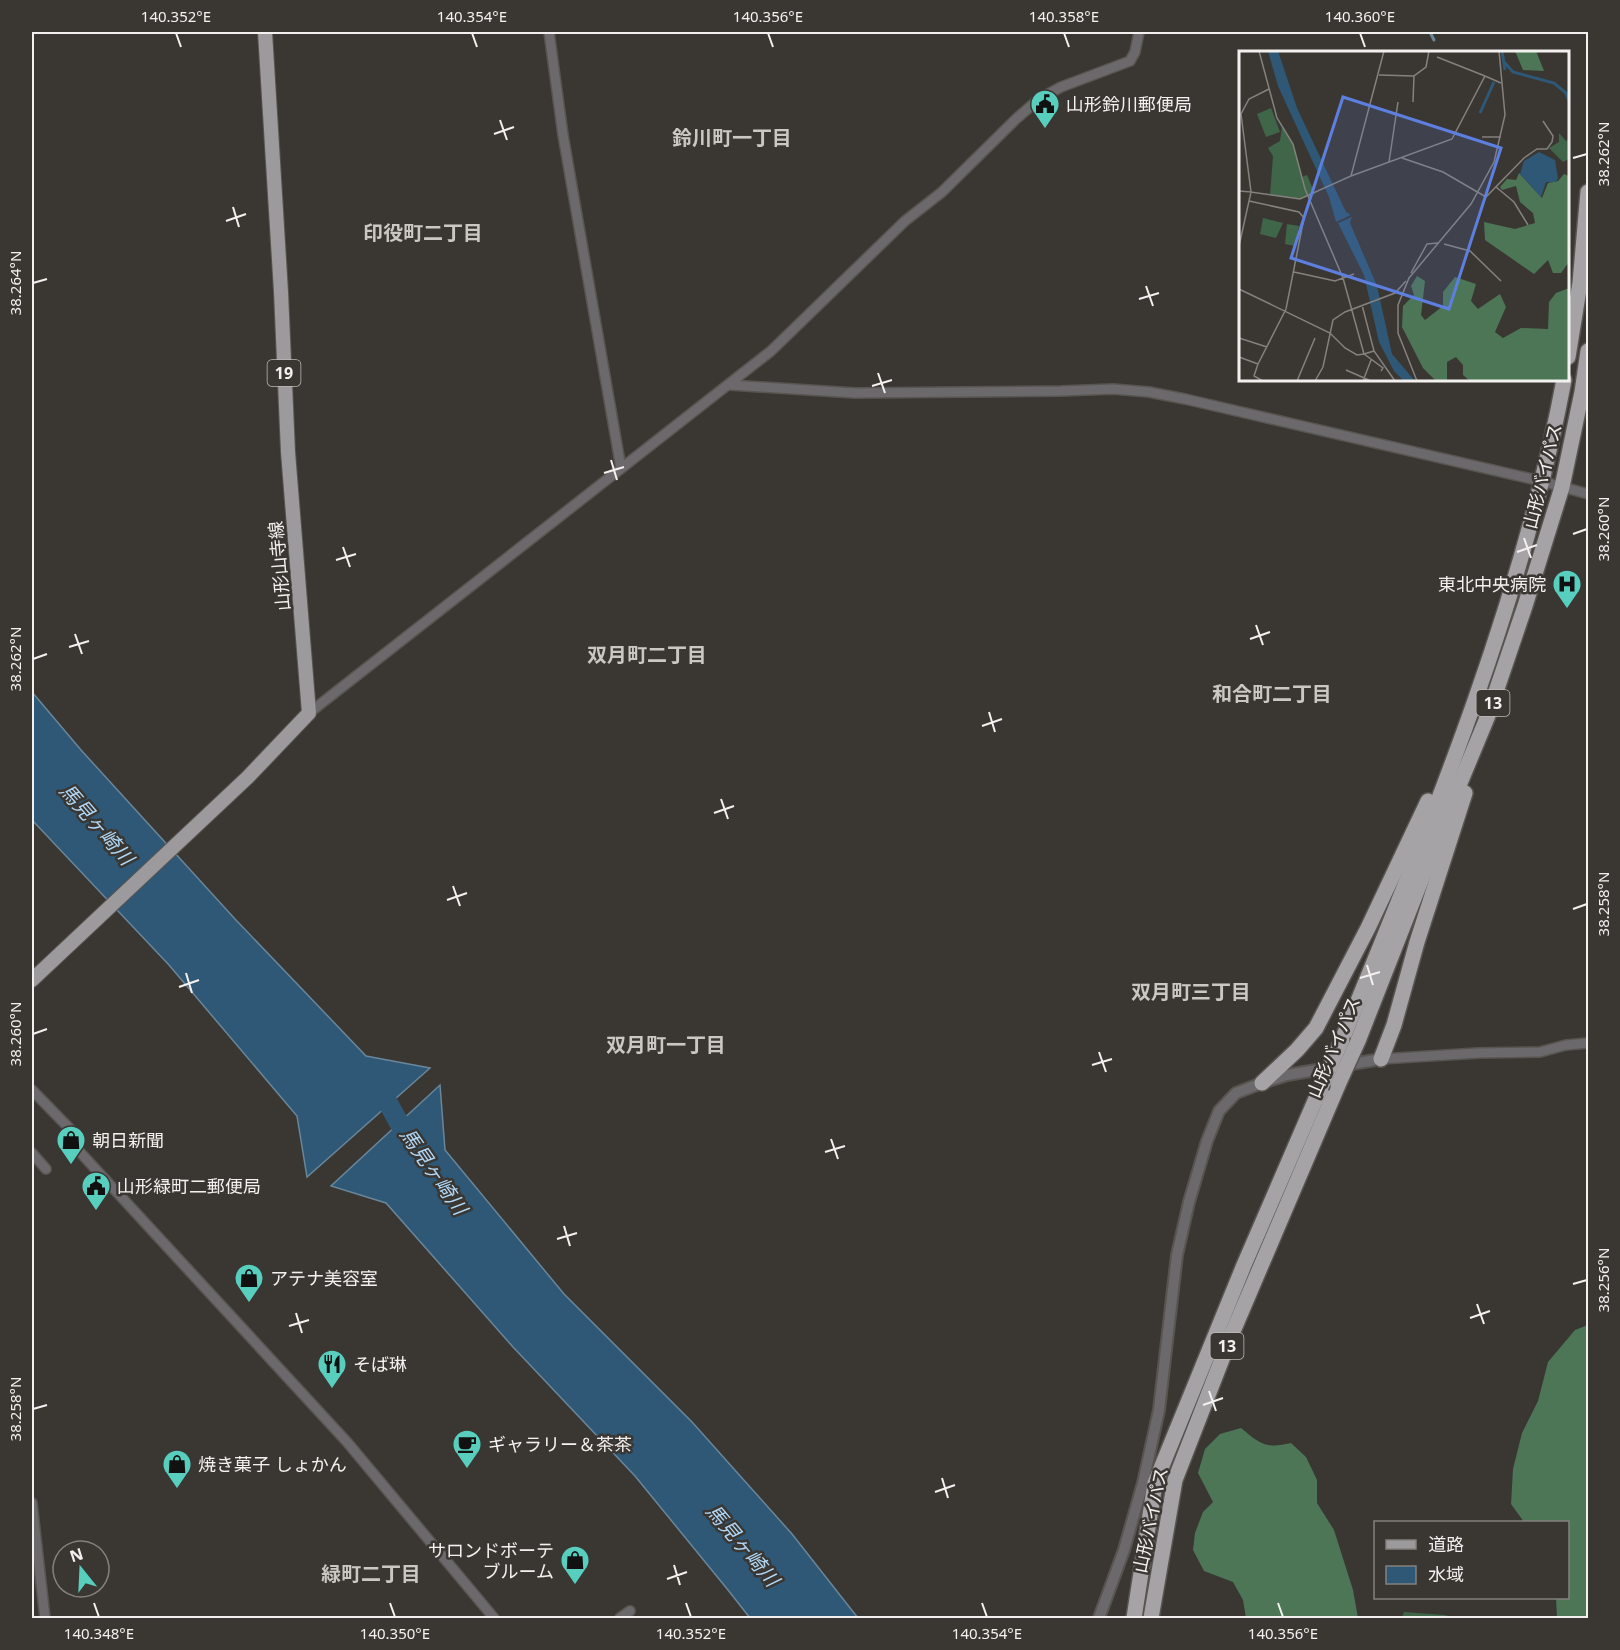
<svg xmlns="http://www.w3.org/2000/svg" width="1620" height="1650" viewBox="0 0 1620 1650" font-family="'Noto Sans','Noto Sans JP',sans-serif">
<style>
.green{fill:#3f6648}
.forest{fill:#4c7655}
.water{fill:#2e5876;stroke:#69869a;stroke-width:1.5}
.lines{fill:none;stroke-linecap:round;stroke-linejoin:round}
.stream{stroke:#69869a;stroke-width:3}
.river{stroke:#2e5876;stroke-width:20}
.minor-casing{stroke:#585551;stroke-width:12}
.tertiary-casing{stroke:#585551;stroke-width:14}
.primary-casing{stroke:#585551;stroke-width:16}
.trunk-casing{stroke:#585551;stroke-width:18}
.minor{stroke:#6b696b;stroke-width:9}
.tertiary{stroke:#6b696b;stroke-width:10}
.primary{stroke:#9d9a9d;stroke-width:14}
.trunk{stroke:#a6a3a7;stroke-width:15}
.trunk-bridge-casing{stroke:#585551;stroke-width:18;stroke-linecap:butt}
.trunk-bridge{stroke:#a6a3a7;stroke-width:15}
.ticks{fill:none;stroke:#f3f1ef;stroke-width:2}
.labels{text-anchor:middle;dominant-baseline:central;stroke-width:5;stroke-linejoin:round;paint-order:stroke}
.shield{fill:#3a3733;stroke:#bcb9b7;stroke-width:1.5}
.shield-label{font-size:16px;font-weight:bold;fill:#f3f1ef}
.poi-label{font-size:18px;fill:#f3f1ef;stroke:#3a3733;text-anchor:start}
.street-label{font-size:18px;fill:#f3f1ef;stroke:#3a3733}
.neighbourhood-label{font-size:20px;font-weight:bold;fill:#cbc8c3;stroke:#3a3733}
.water-label{font-size:20px;font-style:italic;fill:#b0d7f6;stroke:#3a3733}
.inset-river{fill:none;stroke:#2e5876;stroke-width:3}
.inset-road{fill:none;stroke:#84817e;stroke-width:1.5}
.view{fill:#5d7fdf;fill-opacity:0.15;stroke:#5d7fdf;stroke-width:3}
.inset-edge{fill:none;stroke:#f3f1ef;stroke-width:3}
.neatline{fill:none;stroke:#f3f1ef;stroke-width:2}
.ticks-label{font-size:15px;text-anchor:middle;fill:#f3f1ef}
</style>
<rect width="100%" height="100%" fill="#3a3733"/>
<path class="green" d="M1404 1612 1444 1615 1458 1618H1402Z"/>
<g class="forest">
<path d="M1588 1325V1618H1557L1556 1598H1568V1522H1524L1511 1504 1513 1469 1522 1433 1538 1401 1548 1362 1575 1330Z"/>
<path d="M1241 1428C1260 1444 1266 1449 1291 1443L1306 1457 1317 1480V1503L1334 1530 1353 1590 1358 1618H1246L1243 1600 1233 1582 1204 1571 1193 1550 1195 1533 1203 1512 1213 1502 1198 1473 1205 1449 1220 1434Z"/>
</g>
<g class="water">
<path d="M32 692 81 750 235 919 366 1056 430 1068 307 1177 297 1116 169 965 32 820Z"/>
<path d="M440 1085 445 1150 564 1294 692 1422 792 1534 858 1618H750L728 1590 635 1476 513 1347 386 1203 331 1186Z"/>
</g>
<g class="lines">
<path class="stream" d="M1430 32 1434 40"/>
<path class="river" d="M372 1087 388 1103 412 1146"/>
<g class="minor-casing">
<g id="minor">
<path d="M549 32 563 135 621 468"/>
<path d="M730 385 855 393 1061 391 1113 389 1149 392 1185 399 1541 481 1588 494"/>
<path d="M309 713 771 351 905 221 942 192 1016 119 1039 99 1061 87 1130 61 1135 52 1139 32"/>
<path d="M1381 1059 1478 1053 1540 1052 1566 1045 1588 1043"/>
<path d="M32 1090 71 1130 78 1150 347 1442 494 1618"/>
<path d="M32 1153 46 1169"/>
<path d="M32 1503 45 1618"/>
<path d="M620 1618 630 1611"/>
</g>
</g>
<g class="tertiary-casing">
<path id="tertiary" d="M1099 1618 1124 1550 1143 1483 1159 1410 1177 1255 1189 1202 1207 1141 1219 1111 1236 1093 1262 1083 1287 1075 1381 1059"/>
</g>
<g class="primary-casing">
<path id="primary" d="M32 980 248 777 309 713 288 452 281 292 265 32"/>
</g>
<g class="trunk-casing">
<g id="trunk">
<path d="M1568 357 1580 283 1588 192"/>
<path d="M1342 1040C1430 825 1521 608 1564 380"/>
<path d="M1358 1041 1448 812 1487 718 1525 606 1562 487 1582 392 1588 351"/>
<path d="M1381 1059 1394 1025 1417 942 1465 793"/>
<path d="M1262 1083 1297 1050 1316 1028 1368 928 1428 801"/>
<path d="M1134 1618 1155 1483 1244 1265 1321 1087"/>
<path d="M1151 1618 1175 1480 1231 1336 1338 1085"/>
</g>
</g>
<use href="#minor" class="minor"/>
<use href="#tertiary" class="tertiary"/>
<use href="#primary" class="primary"/>
<use href="#trunk" class="trunk"/>
<g class="trunk-bridge-casing">
<g id="trunk-bridge">
<path d="M1338 1085 1358 1041"/>
<path d="M1321 1087 1342 1040"/>
</g>
</g>
<use href="#trunk-bridge" class="trunk-bridge"/>
</g>
<path class="ticks" d="M176 33 181 47M472 33 477 47M768 33 773 47M1064 33 1069 47M1360 33 1365 47M500 120 507 140M494 134 514 127M1573 158 1587 154M233 207 239 227M226 221 246 214M33 283 47 279M1146 286 1153 306M1139 299 1159 293M878 373 885 393M872 386 892 380M611 460 617 480M604 473 624 467M1573 534 1587 529M1524 538 1531 558M343 547 350 567M1517 552 1537 545M336 560 356 554M1256 625 1263 645M75 634 82 654M1250 639 1270 632M69 647 89 641M33 659 47 654M989 712 995 732M982 726 1002 719M721 799 728 819M714 813 734 806M453 886 460 906M447 900 467 893M1573 909 1587 904M1367 965 1373 985M186 973 192 993M1360 978 1380 972M179 987 199 980M33 1034 47 1029M1099 1052 1106 1072M1092 1065 1112 1059M831 1139 838 1159M825 1152 845 1146M564 1226 570 1246M557 1239 577 1233M1573 1284 1587 1280M1477 1304 1484 1324M296 1313 302 1333M1470 1318 1490 1311M289 1326 309 1320M1209 1391 1216 1411M1203 1405 1223 1398M33 1409 47 1405M942 1478 948 1498M935 1492 955 1485M674 1565 680 1585M667 1579 687 1572M94 1603 99 1617M390 1603 395 1617M686 1603 691 1617M982 1603 987 1617M1278 1603 1283 1617"/>
<defs>
<g id="civic-pin" transform="scale(1.5)"><path d="M0 17L-7.5 6A9.5 9.5 0 1 1 7.5 6Z" fill="#58cebf" stroke="#3a3733"/><path d="M-.6-6.5H3V-4.5H.6V-3L4-1V1h2V6H-6V1h2V-1L-.6-3ZM-1.2 2.5V6h2.4V2.5Z" fill="#111"/></g>
<g id="hospital-pin" transform="scale(1.5)"><path d="M0 17L-7.5 6A9.5 9.5 0 1 1 7.5 6Z" fill="#58cebf" stroke="#3a3733"/><path d="M-5-5h3v3.5h4V-5h3V5h-3V1.5h-4V5h-3Z" fill="#111"/></g>
<g id="shop-pin" transform="scale(1.5)"><path d="M0 17L-7.5 6A9.5 9.5 0 1 1 7.5 6Z" fill="#58cebf" stroke="#3a3733"/><path d="M-5-2.5h2.3a2.7 3.5 0 0 1 5.4 0H5L5.5 6h-11ZM-1.5-2.5h3a1.5 2.3 0 0 0-3 0Z" fill="#111"/></g>
<g id="restaurant-pin" transform="scale(1.5)"><path d="M0 17L-7.5 6A9.5 9.5 0 1 1 7.5 6Z" fill="#58cebf" stroke="#3a3733"/><path d="M-5-6h1v4h1v-4h1v4h1v-4h1v5L-1.5 .5V6h-2V.5L-5-1ZM5-6V6H3V1.5H1.5Q1.5-4 5-6Z" fill="#111"/></g>
<g id="cafe-pin" transform="scale(1.5)"><path d="M0 17L-7.5 6A9.5 9.5 0 1 1 7.5 6Z" fill="#58cebf" stroke="#3a3733"/><path d="M-5.5-4.5H6V0H3Q3 3.5 0 3.5H-2.5Q-5.5 3.5-5.5 0ZM3-3.2v2h1.7v-2ZM-6 4.5H4V6H-6Z" fill="#111"/></g>
</defs>
<g fill-rule="evenodd">
<use href="#civic-pin" x="1045" y="104"/>
<use href="#hospital-pin" x="1567" y="584"/>
<use href="#shop-pin" x="71" y="1140"/>
<use href="#civic-pin" x="96" y="1186"/>
<use href="#shop-pin" x="249" y="1278"/>
<use href="#restaurant-pin" x="332" y="1364"/>
<use href="#cafe-pin" x="467" y="1444"/>
<use href="#shop-pin" x="177" y="1464"/>
<use href="#shop-pin" x="575" y="1560"/>
</g>
<g class="labels">
<g class="shield">
<rect x="267.5" y="360" width="33" height="26" rx="4.5"/>
<rect x="1476.5" y="690" width="33" height="26" rx="4.5"/>
<rect x="1210.5" y="1333" width="33" height="26" rx="4.5"/>
</g>
<g class="shield-label">
<text x="284" y="373">19</text>
<text x="1493" y="703">13</text>
<text x="1227" y="1346">13</text>
</g>
<g class="poi-label">
<text x="1066" y="104">山形鈴川郵便局</text>
<text x="1546" y="584" text-anchor="end">東北中央病院</text>
<text x="92" y="1140">朝日新聞</text>
<text x="117" y="1186">山形緑町二郵便局</text>
<text x="270" y="1278">アテナ美容室</text>
<text x="353" y="1364">そば琳</text>
<text x="488" y="1444">ギャラリー＆茶茶</text>
<text x="198" y="1464">焼き菓子 しょかん</text>
<text x="554" y="1550" text-anchor="end">サロンドボーテ<tspan x="554" dy="21">ブルーム</tspan></text>
</g>
<g class="street-label">
<text transform="translate(1542 476) rotate(-76)">山形バイパス</text>
<text transform="translate(279 566) rotate(-95)">山形山寺線</text>
<text transform="translate(1333 1047) rotate(-67)">山形バイパス</text>
<text transform="translate(1150 1520) rotate(-78)">山形バイパス</text>
</g>
<g class="neighbourhood-label">
<text x="732" y="137">鈴川町一丁目</text>
<text x="423" y="232">印役町二丁目</text>
<text x="647" y="654">双月町二丁目</text>
<text x="1272" y="693">和合町二丁目</text>
<text x="1191" y="991">双月町三丁目</text>
<text x="666" y="1044">双月町一丁目</text>
<text x="371" y="1573">緑町二丁目</text>
</g>
<g class="water-label">
<text transform="translate(97 824) rotate(49)">馬見ヶ崎川</text>
<text transform="translate(434 1171) rotate(55)">馬見ヶ崎川</text>
<text transform="translate(743 1545) rotate(50)">馬見ヶ崎川</text>
</g>
</g>
<g transform="translate(1239 51)">
<rect width="330" height="330" fill="#3a3733"/>
<path d="M32 57 41 81 27 86 18 63ZM43 76 54 94 63 126 68 124 76 143 61 148 31 144 34 105 29 97 41 90ZM320 82 327 90 330 88V108L324 111 310 97 320 91ZM24 167 44 172 37 187 21 183ZM48 173 60 175 56 195 46 193Z" fill="#3f6648"/>
<path d="M276 0H297L305 20 284 19ZM280 122 303 147 309 132 319 130 325 123 330 125V211L322 222H314L309 209 295 223 246 189 245 171 276 178 296 172 294 162 281 151 277 135 263 139 261 136 268 128 277 129ZM178 225 186 230 182 264 186 269 204 255V241L216 226 237 233 232 250 239 258 261 243 267 256 256 281 264 287 282 277 309 278 310 251 317 242 330 237V330H231L224 324V314L217 306 208 311V330H197L184 317 163 276 164 255 175 244 172 235Z" fill="#4c7655"/>
<path d="M29 0H39L58 57 107 161 112 164 97 171 90 146 39 35ZM300 101 316 109 319 127 317 131H307L302 146 281 123 285 110ZM113 166 111 172 138 235 153 303 176 330H165L155 320 140 291 125 224 99 172Z" fill="#2e5876"/>
<path class="inset-river" d="M263 0 266 19M265 11 274 21 315 32 327 42 330 50M241 62 255 31"/>
<path class="inset-road" d="M20 0 38 67 54 93 66 138 104 227 125 303 135 300M198 6 246 25M140 24 175 25M174 51 175 25 187 16 190 0M243 86H262M163 107 204 121 247 146 285 107 298 98H308L313 91 314 85 304 70M150 111 159 51M112 125 213 88 246 25 262 32M257 136 275 151 289 174M0 140 12 141 2 63 10 48 30 38M10 150 60 161 65 167 47 258 19 313M205 193 231 200 262 230M0 195 12 141 61 148 112 125 145 0M55 221 96 230 115 223M172 222 188 193 199 192M0 238 91 282 106 297 118 304 125 303 144 317 142 320M123 254 135 300 156 330M0 287 28 296M0 306 19 313 15 325 24 330M107 319 132 330M58 330 76 287M76 330 84 316 94 269 106 261 156 242 167 230M124 330 132 309M178 330 159 282V254L170 227 232 153 255 111 266 64 260 0"/>
<path class="view" d="M104 46 262 97 210 258 52 207Z"/>
<rect width="330" height="330" class="inset-edge"/>
</g>
<rect width="1620" height="1650" fill="none" stroke="#3a3733" stroke-width="66"/>
<rect x="1374" y="1521" width="195" height="78" fill="#3a3733" stroke="#84817e" stroke-width="1.5"/>
<rect x="1386" y="1540" width="30" height="9" fill="#9d9a9d" stroke="#84817e" stroke-width="1.5"/>
<text x="1428" y="1551" font-size="18" fill="#f3f1ef">道路</text>
<rect x="1386" y="1566" width="30" height="18" fill="#2e5876" stroke="#84817e" stroke-width="1.5"/>
<text x="1428" y="1581" font-size="18" fill="#f3f1ef">水域</text>
<g transform="translate(81 1569) rotate(342)"><circle r="28" fill="#3a3733" stroke="#84817e" stroke-width="1.5"/>
<path d="M0-4.5L10 22L0 15L-10 22Z" fill="#58cebf"/>
<text y="-9" font-size="16" font-weight="bold" text-anchor="middle" fill="#f3f1ef">N</text>
</g>
<rect x="33" y="33" width="1554" height="1584" class="neatline"/>
<g class="ticks-label">
<text x="176" y="22">140.352°E</text>
<text x="472" y="22">140.354°E</text>
<text x="768" y="22">140.356°E</text>
<text x="1064" y="22">140.358°E</text>
<text x="1360" y="22">140.360°E</text>
<text transform="translate(1604 154) rotate(-90)" y="5">38.262°N</text>
<text transform="translate(16 283) rotate(-90)" y="5">38.264°N</text>
<text transform="translate(1604 529) rotate(-90)" y="5">38.260°N</text>
<text transform="translate(16 659) rotate(-90)" y="5">38.262°N</text>
<text transform="translate(1604 904) rotate(-90)" y="5">38.258°N</text>
<text transform="translate(16 1034) rotate(-90)" y="5">38.260°N</text>
<text transform="translate(1604 1280) rotate(-90)" y="5">38.256°N</text>
<text transform="translate(16 1409) rotate(-90)" y="5">38.258°N</text>
<text x="99" y="1639">140.348°E</text>
<text x="395" y="1639">140.350°E</text>
<text x="691" y="1639">140.352°E</text>
<text x="987" y="1639">140.354°E</text>
<text x="1283" y="1639">140.356°E</text>
</g>
</svg>
